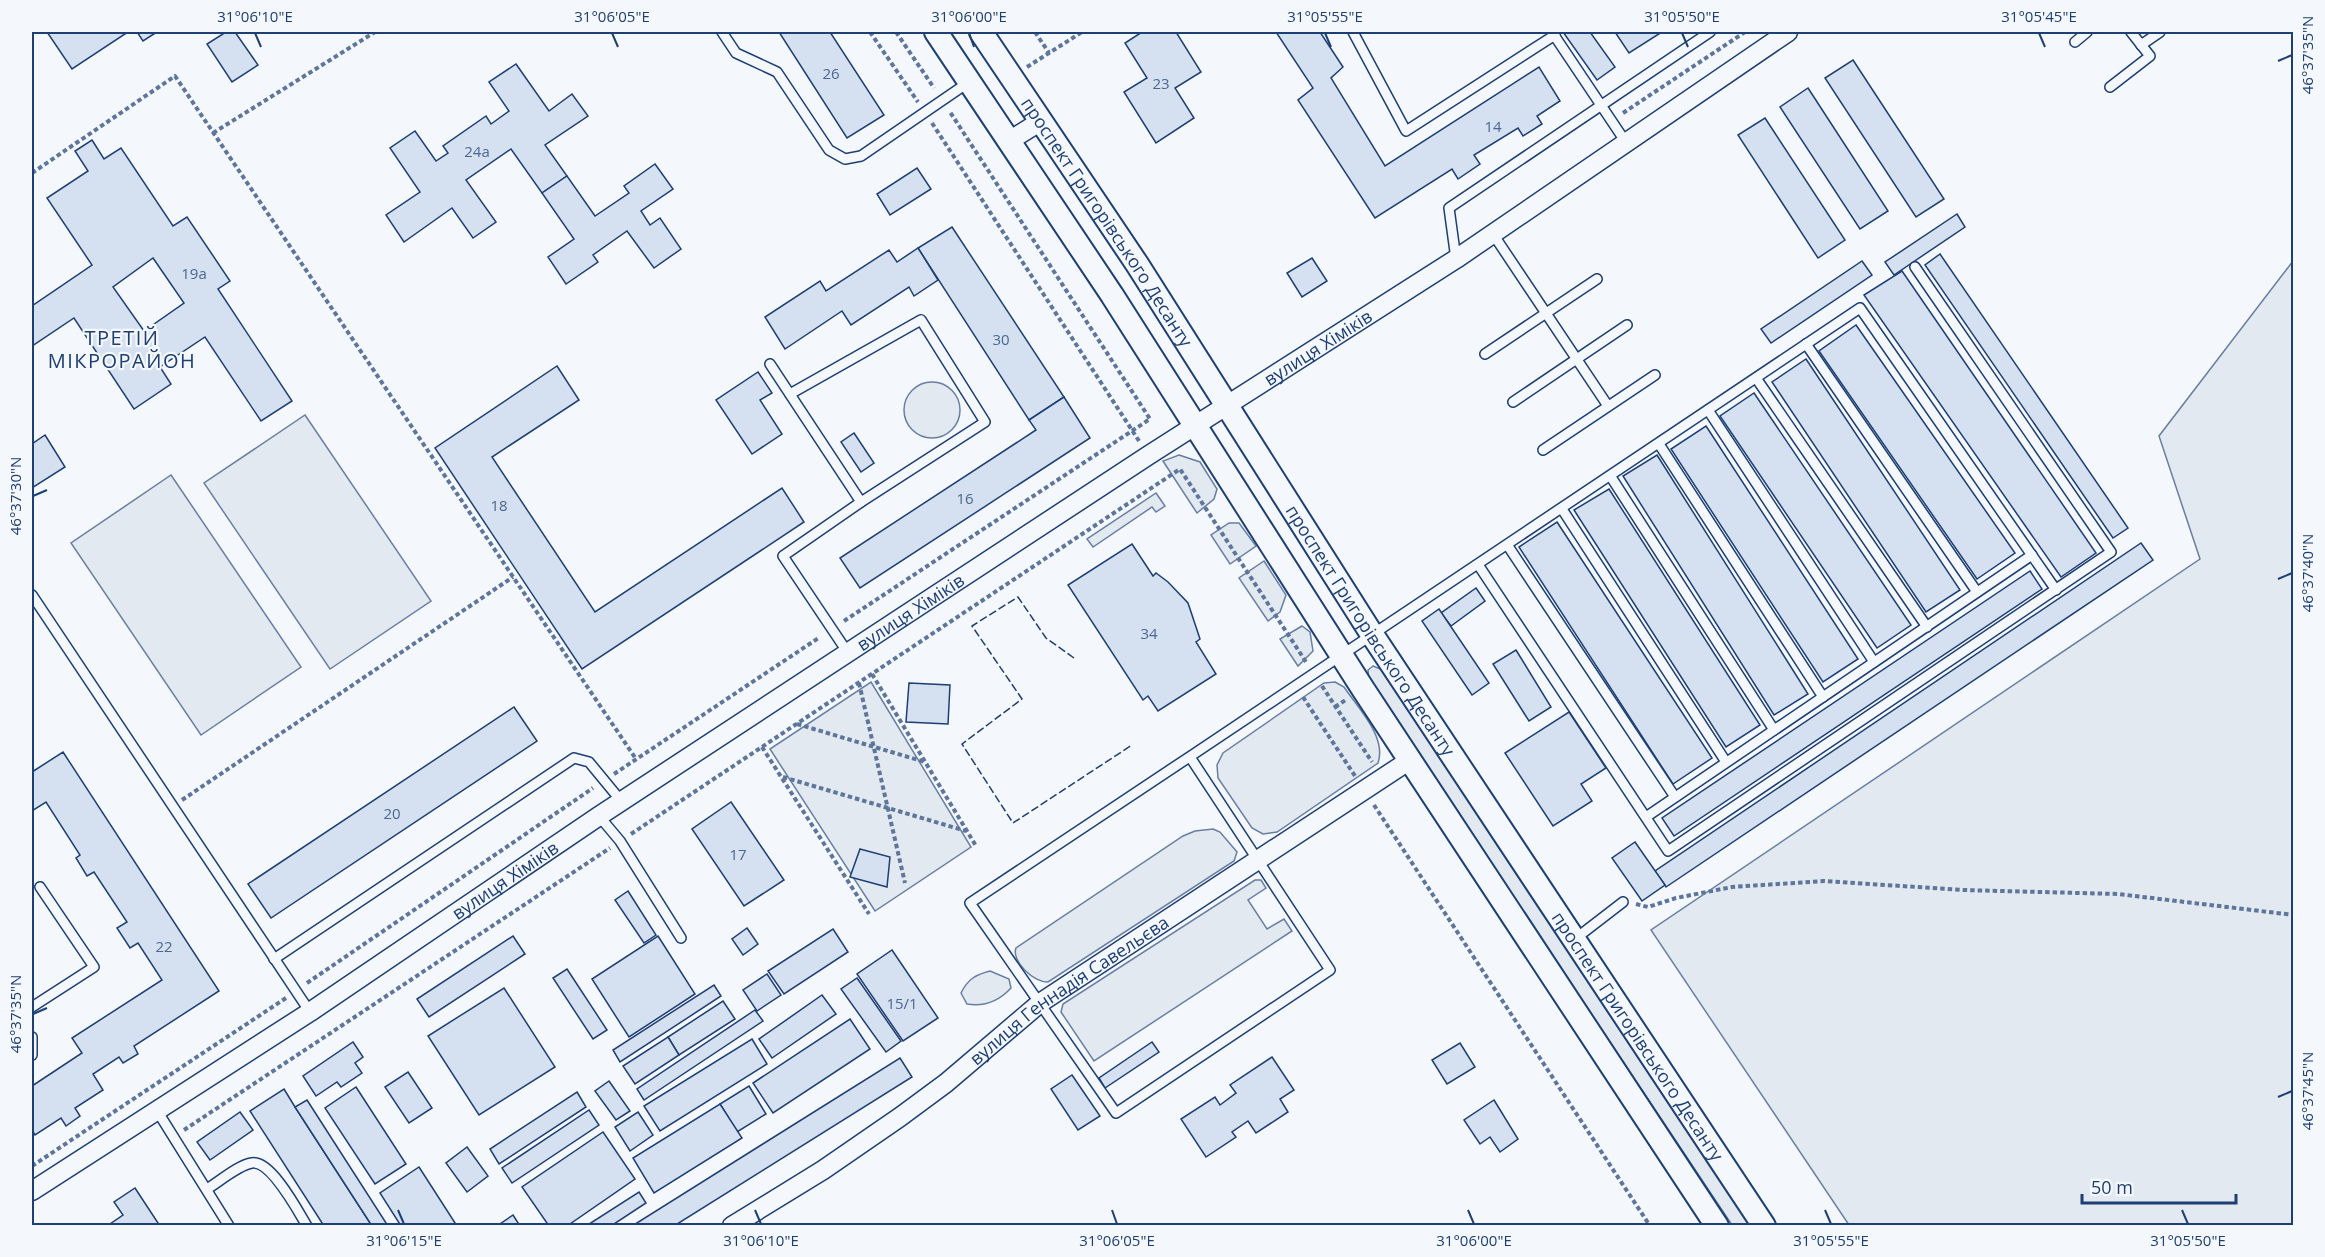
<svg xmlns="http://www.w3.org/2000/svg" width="2325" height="1257" viewBox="0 0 2325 1257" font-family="'Open Sans',sans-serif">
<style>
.green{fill:#e3e9f0;stroke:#687fa3;stroke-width:1.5}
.building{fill:#d5e0f0;stroke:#1d3f73;stroke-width:1.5;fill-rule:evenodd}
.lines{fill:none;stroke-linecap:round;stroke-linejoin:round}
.service-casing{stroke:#1d3f73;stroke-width:12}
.minor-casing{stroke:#1d3f73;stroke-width:21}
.tertiary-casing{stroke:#1d3f73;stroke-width:26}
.path{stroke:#5e769c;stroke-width:4;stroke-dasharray:4.5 3;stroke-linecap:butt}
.service{stroke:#f4f7fb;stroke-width:9}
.minor{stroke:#f4f7fb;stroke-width:18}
.tertiary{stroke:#f4f7fb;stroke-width:22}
.fence{stroke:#1d3f73;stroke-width:1.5;stroke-dasharray:8 3;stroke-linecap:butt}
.ticks{fill:none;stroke:#1d3f73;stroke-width:2}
.labels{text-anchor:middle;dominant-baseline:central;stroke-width:4.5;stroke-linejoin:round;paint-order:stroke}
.number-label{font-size:15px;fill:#4b6792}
.street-label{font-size:18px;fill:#1d3f73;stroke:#f4f7fb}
.neighbourhood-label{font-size:20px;letter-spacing:1.5px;fill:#1d3f73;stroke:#f4f7fb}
.neatline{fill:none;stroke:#1d3f73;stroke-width:2}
.ticks-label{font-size:15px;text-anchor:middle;fill:#1d3f73}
</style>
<rect width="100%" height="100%" fill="#f4f7fb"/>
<g class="green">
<path d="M2293 261V1225H1849L1651 930 2200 559 2159 436Z"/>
<circle cx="932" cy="410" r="28"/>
<path d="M305 415 431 601 330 669 204 483Z"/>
<path d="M1179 455 1200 462 1217 489 1214 499 1197 513 1163 461Z"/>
<path d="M171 475 301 667 201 735 71 543Z"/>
<path d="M1156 493 1165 506 1156 512 1152 507 1093 547 1087 539Z"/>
<path d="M1229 523H1239L1256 546 1230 564 1211 535Z"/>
<path d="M1264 561 1286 595 1280 612 1268 621 1239 578Z"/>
<path d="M1302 626 1310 632 1313 651 1298 666 1280 639Z"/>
<path d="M1373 666 1383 670 1750 1225H1732L1369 681 1368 670Z"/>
<path d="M871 682 971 847 875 911 770 749Z"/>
<path d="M1335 682 1344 687C1358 708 1387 737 1378 763L1277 832 1263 834 1252 828 1218 778 1217 765 1223 753 1324 683Z"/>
<path d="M1213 829 1220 832 1237 852 1234 861 1048 982C1034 983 1011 961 1016 948L1183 836 1195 831Z"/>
<path d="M1255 880H1261L1266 888 1248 900 1267 929 1284 919 1292 931 1094 1061 1061 1012 1063 1004Z"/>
<path d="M990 971 1009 979 1011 988C999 1001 985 1007 967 1004L961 993C968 979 975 975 990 971Z"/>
</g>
<g class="building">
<path d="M47 32H128L72 69Z"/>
<path d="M137 32H157L143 41Z"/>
<path d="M226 32H235L258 65 232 82 207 44Z"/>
<path d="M779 32H830L884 115 847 138Z"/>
<path d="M1142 32H1176L1201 72 1175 88 1194 118 1156 143 1124 92 1147 78 1125 43Z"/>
<path d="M1276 32H1320L1343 67 1331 78 1385 166 1539 67 1560 101 1537 116 1542 124 1523 136 1518 128 1474 155 1480 164 1458 179 1452 169 1375 218 1298 100 1313 88Z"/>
<path d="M1563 32H1590L1615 67 1597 80Z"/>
<path d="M1615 32H1662L1629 53Z"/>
<path d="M1853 60 1944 199 1916 217 1825 78Z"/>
<path d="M516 64 549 111 572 94 588 116 545 145 567 176 542 193 511 149 466 180 496 222 473 238 452 208 404 242 386 215 420 192 390 148 415 131 436 161 448 153 443 146 486 116 491 124 509 111 489 82Z"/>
<path d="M1808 88 1888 211 1860 229 1780 107Z"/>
<path d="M1765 118 1845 240 1818 258 1738 135Z"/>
<path d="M92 140 104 159 121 148 173 226 187 217 230 281 218 289 292 401 261 421 205 337 160 367 171 384 134 409 74 318 32 346V306L92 265 47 198 88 171 75 151ZM153 258 184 303 144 331 113 287Z"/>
<path d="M655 164 673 189 641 211 650 225 660 218 681 249 654 268 627 231 593 255 598 262 566 284 548 257 574 239 542 193 567 176 595 216 629 193 624 186Z"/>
<path d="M917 168 931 189 890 215 877 194Z"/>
<path d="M1957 214 1965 227 1894 275 1885 262Z"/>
<path d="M952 227 1064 397 1029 420 918 248Z"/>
<path d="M918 248 938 280 914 296 909 287 851 325 842 311 785 349 765 317 820 281 826 291 889 250 897 262Z"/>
<path d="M1940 254 2128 528 2113 538 1925 265Z"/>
<path d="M1312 258 1327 281 1302 297 1287 273Z"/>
<path d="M1862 261 1872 275 1771 343 1761 329Z"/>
<path d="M1902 271 2096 553 2061 577 1864 295Z"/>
<path d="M1856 325 2015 553 1977 579 1819 351Z"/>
<path d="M1806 359 1960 590 1926 612 1772 382Z"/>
<path d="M557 366 579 400 492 457 595 612 782 488 804 522 582 669 435 448Z"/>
<path d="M758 372 772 393 760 400 782 434 752 454 716 400Z"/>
<path d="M1754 393 1911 625 1877 648 1720 416Z"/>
<path d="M1064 397 1090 438 860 588 840 558 1036 430 1029 420Z"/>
<path d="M1706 426 1858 659 1823 682 1671 449Z"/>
<path d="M854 433 874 463 861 472 841 442Z"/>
<path d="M45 435 65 467 32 488V444Z"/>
<path d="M1657 455 1808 694 1774 715 1623 476Z"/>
<path d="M1609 489 1760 725 1726 747 1574 510Z"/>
<path d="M1557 522 1712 758 1673 784 1519 547Z"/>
<path d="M2141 543 2153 560 1666 887 1665 885 1655 871Z"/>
<path d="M1132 544 1153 576 1156 573 1168 582 1188 603 1200 639 1196 642 1216 674 1158 711 1148 696 1143 700 1068 585Z"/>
<path d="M2030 571 2042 589 1674 836 1662 818Z"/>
<path d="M1476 588 1485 601 1451 626 1441 613Z"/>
<path d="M1439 609 1489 683 1472 695 1422 621Z"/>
<path d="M1516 650 1551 707 1529 721 1493 664Z"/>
<path d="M909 683 950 685 948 724 906 722Z"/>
<path d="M514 707 537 741 271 918 248 884Z"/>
<path d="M1569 712 1606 768 1581 784 1592 801 1553 826 1505 753Z"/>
<path d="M63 752 219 991 134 1046 138 1054 123 1063 119 1057 93 1074 103 1090 75 1108 80 1116 66 1126 61 1118 35 1135 32 1130V1086L82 1053 72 1038 162 980 138 943 130 948 117 928 127 922 94 872 87 876 76 858 80 855 46 802 32 811V772Z"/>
<path d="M731 802 784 880 744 906 692 829Z"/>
<path d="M1635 842 1665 885 1642 901 1612 858Z"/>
<path d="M860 849 890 857 887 887 850 877Z"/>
<path d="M628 891 656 935 644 943 615 900Z"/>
<path d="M747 928 758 944 743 955 732 939Z"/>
<path d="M833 929 848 952 784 994 768 971Z"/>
<path d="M513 936 525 954 429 1017 417 999Z"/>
<path d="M658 936 695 994 629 1037 592 979Z"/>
<path d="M892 950 938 1018 903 1041 857 974Z"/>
<path d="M567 969 607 1030 593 1039 553 978Z"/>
<path d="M767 974 781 995 757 1011 743 990Z"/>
<path d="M857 978 901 1041 886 1052 841 989Z"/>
<path d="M714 985 721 996 620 1062 613 1050Z"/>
<path d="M504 988 555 1067 479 1115 428 1036Z"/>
<path d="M822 995 836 1014 772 1058 759 1039Z"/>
<path d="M723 1001 735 1019 679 1055 668 1037Z"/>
<path d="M755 1010 763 1021 644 1100 637 1089Z"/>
<path d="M850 1019 870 1049 773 1113 753 1083Z"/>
<path d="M668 1037 679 1055 635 1084 623 1066Z"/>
<path d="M752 1039 767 1064 660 1131 644 1106Z"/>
<path d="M353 1042 363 1057 355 1063 362 1073 341 1087 337 1082 316 1096 303 1076Z"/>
<path d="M1152 1042 1159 1052 1105 1088 1099 1078Z"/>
<path d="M1460 1043 1475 1067 1447 1084 1432 1060Z"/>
<path d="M1272 1057 1294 1090 1280 1099 1288 1112 1256 1133 1248 1121 1232 1132 1236 1137 1206 1157 1181 1119 1215 1097 1220 1105 1236 1093 1230 1085Z"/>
<path d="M900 1058 912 1077 674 1226H632Z"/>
<path d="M408 1072 432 1108 409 1123 385 1087Z"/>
<path d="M1072 1075 1100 1116 1078 1130 1051 1089Z"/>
<path d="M609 1081 630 1111 616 1120 595 1091Z"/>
<path d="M749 1086 766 1114 737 1132 720 1104Z"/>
<path d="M356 1087 406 1164 375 1184 325 1108Z"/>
<path d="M284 1089 295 1107 372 1226H324L250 1111Z"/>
<path d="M577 1092 586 1107 499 1164 490 1149Z"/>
<path d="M307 1100 388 1226H372L295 1107Z"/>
<path d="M1494 1100 1518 1139 1500 1152 1490 1137 1480 1144 1464 1120Z"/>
<path d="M720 1104 742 1138 654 1193 633 1158Z"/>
<path d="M589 1110 599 1125 512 1183 502 1168Z"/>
<path d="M240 1112 253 1130 210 1160 197 1142Z"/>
<path d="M638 1112 653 1135 630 1151 615 1127Z"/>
<path d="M603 1132 635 1179 567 1226H549L522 1187Z"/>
<path d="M467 1147 488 1176 467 1192 446 1163Z"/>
<path d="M419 1167 457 1226H401L380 1193Z"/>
<path d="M135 1188 160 1226H107L123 1215 114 1202Z"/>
<path d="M639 1192 646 1203 611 1226H586Z"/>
<path d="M513 1215 520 1226H497Z"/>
</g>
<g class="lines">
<g class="service-casing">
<g id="service">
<path d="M722 32 736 53 777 72 829 150 845 159 861 156 969 82"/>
<path d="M1353 32 1406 131 1555 35"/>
<path d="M1552 32 1625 141"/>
<path d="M2075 42 2087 32"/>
<path d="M2141 45 2160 32"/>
<path d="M2110 87 2150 56 2131 32"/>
<path d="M1493 234 1608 406"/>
<path d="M1456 259 1449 208 1710 32"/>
<path d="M1806 344 1977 592"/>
<path d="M1485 354 1597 279"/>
<path d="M770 364 861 502 783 556 848 653"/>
<path d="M1756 378 1927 627"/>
<path d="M790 394 921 320 985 422 861 502"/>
<path d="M1513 402 1627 325"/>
<path d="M1708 410 1874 662"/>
<path d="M1659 444 1823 697"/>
<path d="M1543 450 1655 375"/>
<path d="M1611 477 1774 730"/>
<path d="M1562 509 1726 762"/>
<path d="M1508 546 1675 797"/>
<path d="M1479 566 1668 851 2111 552 1915 267"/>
<path d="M32 595 310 1012"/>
<path d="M1190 757 1330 970 1116 1113 970 903C1267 705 1565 508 1860 308L2056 590"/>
<path d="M599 816 620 841 681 938"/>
<path d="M1646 817 2032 555"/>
<path d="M1575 939 1623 902"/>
<path d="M274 959 574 758 589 762 622 802"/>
<path d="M32 1007 94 967 40 887"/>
<path d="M32 1037V1055"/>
<path d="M156 1109 229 1226"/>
<path d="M207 1189C219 1182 238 1165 252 1163 271 1160 298 1211 307 1226"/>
</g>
</g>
<g class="minor-casing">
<g id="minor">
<path d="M1009 141 1041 121"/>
<path id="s1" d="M32 1191 310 1012 599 816 1149 455 1456 259 1788 32"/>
<path id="s2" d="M732 1226 823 1170 900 1117 946 1083 1040 1003 1410 760"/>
</g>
</g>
<g class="tertiary-casing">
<g id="tertiary">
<path d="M936 32 1112 295 1363 689 1717 1226"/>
<path id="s3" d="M981 32 1137 264 1373 636 1764 1226"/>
</g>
</g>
<g class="path">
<path d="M870 32 918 102"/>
<path d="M896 32 934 88"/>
<path d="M1035 32 1049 53"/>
<path d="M1027 67 1082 32"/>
<path d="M1623 113 1745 32"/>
<path d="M932 123 1139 441"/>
<path d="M213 133 375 32"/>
<path d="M32 173 175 76 636 759"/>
<path d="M844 621 1150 419 950 112"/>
<path d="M872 674 976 846"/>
<path d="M859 683 905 883"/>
<path d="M1322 686 1372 762"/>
<path d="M1303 697 1355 776"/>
<path d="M1335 707 1347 699"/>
<path d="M797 724 925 762"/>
<path d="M762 747 869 914"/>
<path d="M614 774 820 637"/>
<path d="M783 777 966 831"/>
<path d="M182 800 513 577"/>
<path d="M1374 805 1650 1226"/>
<path d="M631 834 1180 469 1306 662"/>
<path d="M1636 904 1648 907 1676 898 1732 887 1824 881 1963 890 2118 894 2294 915"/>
<path d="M307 983 593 788"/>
<path d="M184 1130 610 848"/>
<path d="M32 1166 286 998"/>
</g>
<use href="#service" class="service"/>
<use href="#minor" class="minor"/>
<use href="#tertiary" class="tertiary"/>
<path class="fence" d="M1074 658 1046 638 1018 597 972 626 1022 699 962 744 1013 823 1132 745"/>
</g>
<path class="ticks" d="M255 33 261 47M612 33 618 47M969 33 974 47M1325 33 1331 47M1682 33 1688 47M2039 33 2045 47M2278 61 2292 55M33 496 47 490M2278 579 2292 573M33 1014 47 1008M2278 1097 2292 1091M398 1210 404 1224M755 1210 761 1224M1112 1210 1117 1224M1468 1210 1474 1224M1825 1210 1831 1224M2182 1210 2188 1224"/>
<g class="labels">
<g class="number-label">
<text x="831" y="73">26</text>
<text x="1161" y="83">23</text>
<text x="1493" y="126">14</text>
<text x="477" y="151">24а</text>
<text x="194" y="273">19а</text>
<text x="1001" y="339">30</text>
<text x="965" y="498">16</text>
<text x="499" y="505">18</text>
<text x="1149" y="633">34</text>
<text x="392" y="813">20</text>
<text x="738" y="854">17</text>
<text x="164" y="946">22</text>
<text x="902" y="1003">15/1</text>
</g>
<g class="street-label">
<text stroke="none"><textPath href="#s3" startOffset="228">проспект Григорівського Десанту</textPath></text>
<text stroke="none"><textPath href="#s1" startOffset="1538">вулиця Хіміків</textPath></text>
<text stroke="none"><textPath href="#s1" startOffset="1052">вулиця Хіміків</textPath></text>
<text stroke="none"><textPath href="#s3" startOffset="714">проспект Григорівського Десанту</textPath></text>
<text stroke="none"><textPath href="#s1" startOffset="566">вулиця Хіміків</textPath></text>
<text stroke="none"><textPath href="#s2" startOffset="412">вулиця Геннадія Савельєва</textPath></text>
<text stroke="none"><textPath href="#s3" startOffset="1200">проспект Григорівського Десанту</textPath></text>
</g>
<g class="neighbourhood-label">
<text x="122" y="337">ТРЕТІЙ<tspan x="122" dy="23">МІКРОРАЙОН</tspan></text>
</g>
</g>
<rect width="2325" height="1257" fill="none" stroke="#f4f7fb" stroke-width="66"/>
<path d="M2082 1194v9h154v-9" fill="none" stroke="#1d3f73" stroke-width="3"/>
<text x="2091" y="1194" font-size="18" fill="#1d3f73" stroke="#f4f7fb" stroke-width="4.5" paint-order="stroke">50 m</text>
<rect x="33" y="33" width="2259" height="1191" class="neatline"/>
<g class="ticks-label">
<text x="255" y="22">31°06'10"E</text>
<text x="612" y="22">31°06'05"E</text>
<text x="969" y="22">31°06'00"E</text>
<text x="1325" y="22">31°05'55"E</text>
<text x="1682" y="22">31°05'50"E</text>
<text x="2039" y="22">31°05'45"E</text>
<text transform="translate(2308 55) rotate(-90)" y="5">46°37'35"N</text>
<text transform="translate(16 496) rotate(-90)" y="5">46°37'30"N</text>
<text transform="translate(2308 573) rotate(-90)" y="5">46°37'40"N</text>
<text transform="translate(16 1014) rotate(-90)" y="5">46°37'35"N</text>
<text transform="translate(2308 1091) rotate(-90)" y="5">46°37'45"N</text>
<text x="404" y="1246">31°06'15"E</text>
<text x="761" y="1246">31°06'10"E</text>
<text x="1117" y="1246">31°06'05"E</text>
<text x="1474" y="1246">31°06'00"E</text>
<text x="1831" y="1246">31°05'55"E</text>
<text x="2188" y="1246">31°05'50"E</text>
</g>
</svg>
